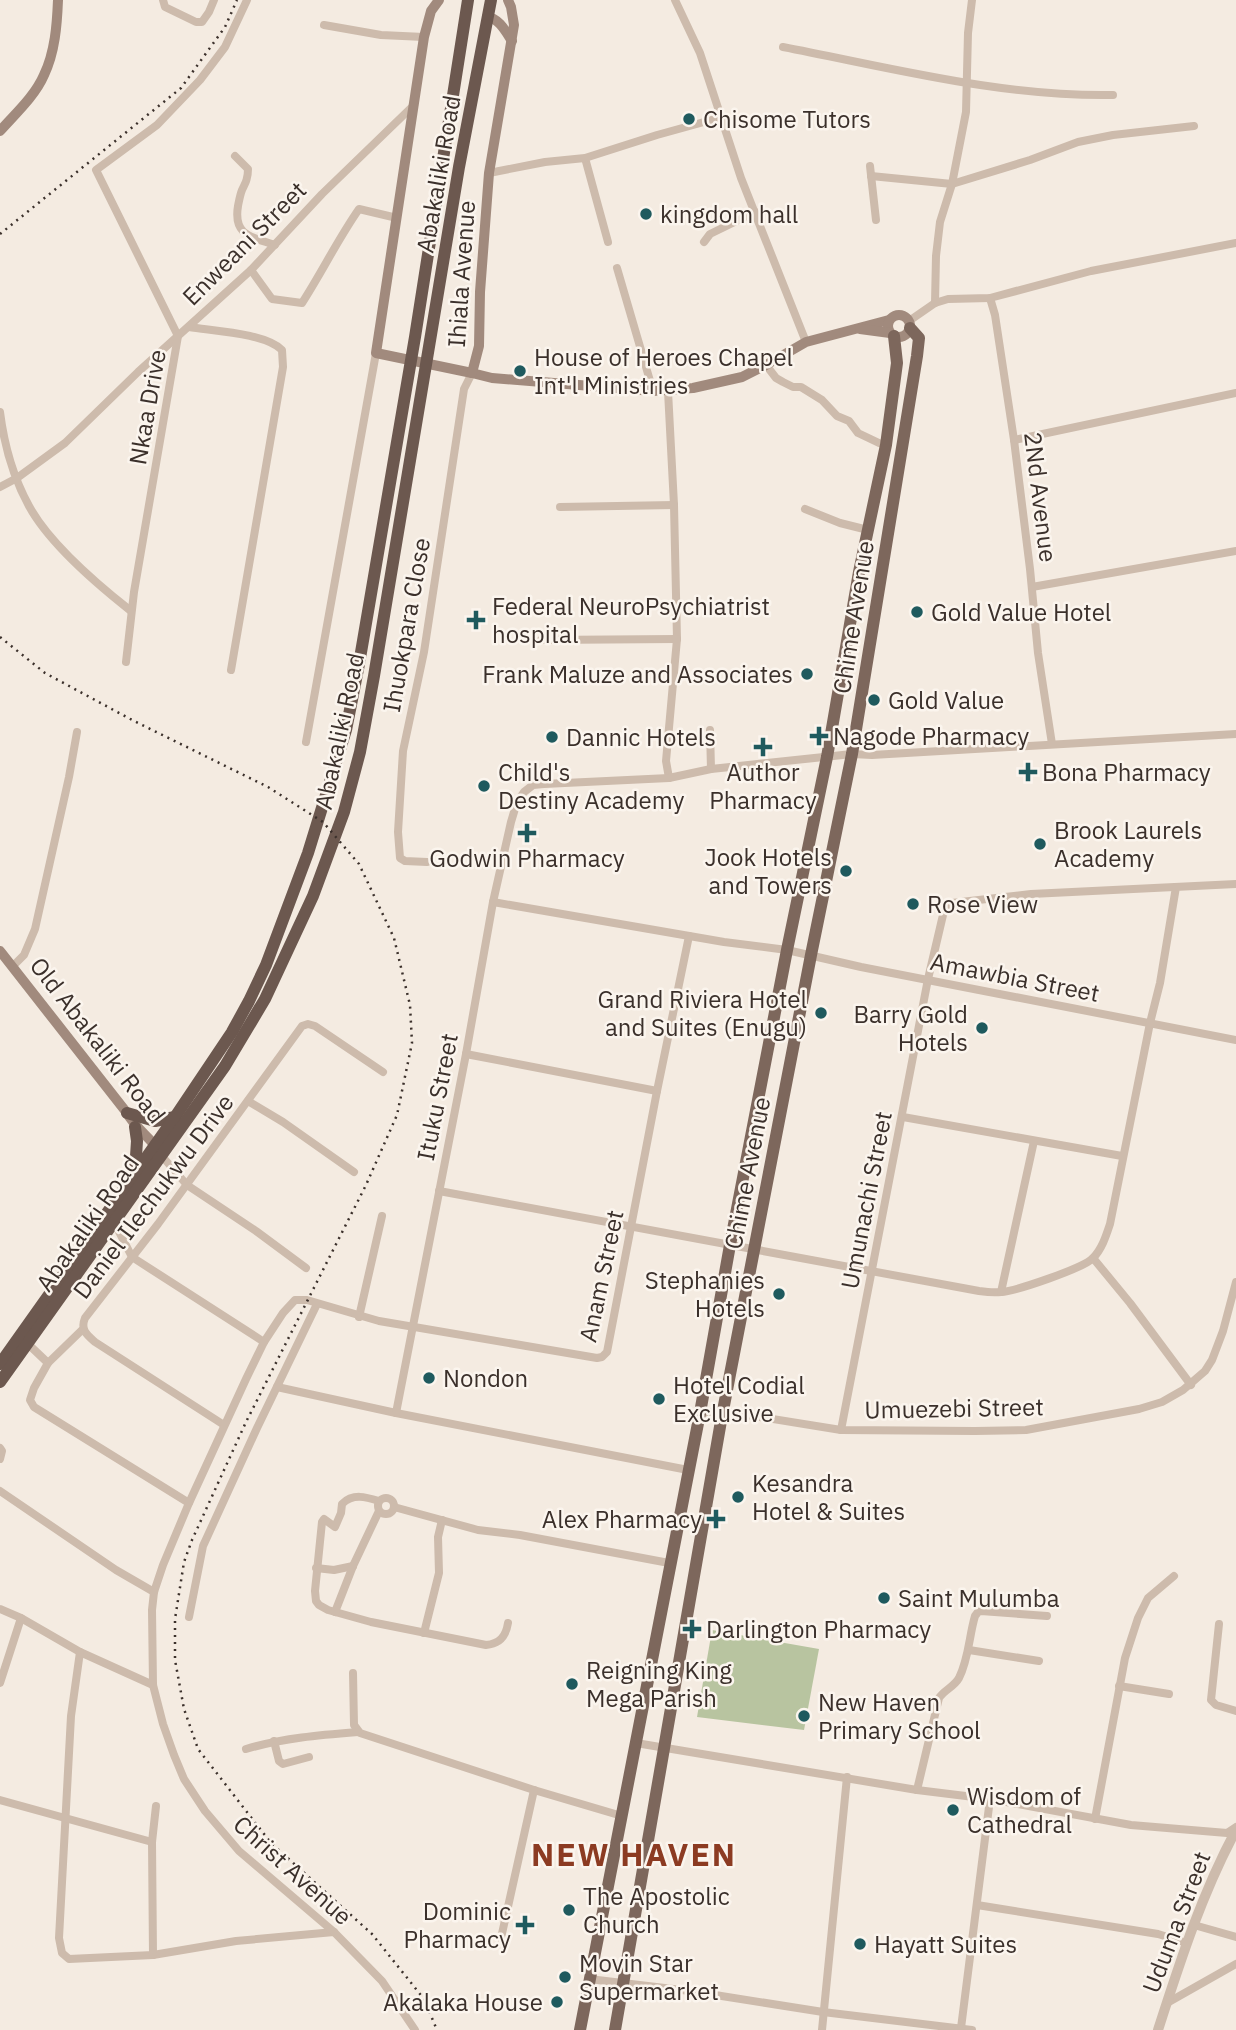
<svg xmlns="http://www.w3.org/2000/svg" width="1236" height="2030" viewBox="0 0 1236 2030" font-family="'IBM Plex Sans',sans-serif">
<style>
.grass{fill:#b8c4a0}
.lines{fill:none;stroke-linecap:round;stroke-linejoin:round}
.minor{stroke:#cdbbac;stroke-width:8}
.tertiary{stroke:#cdbbac;stroke-width:10}
.secondary{stroke:#a18a7d;stroke-width:10}
.primary{stroke:#7d675c;stroke-width:12}
.trunk{stroke:#6c584f;stroke-width:12}
.rail{stroke:#3b302b;stroke-width:2.5;stroke-dasharray:2 5;stroke-linecap:butt}
.poi-dot{fill:#1f5a5e;stroke:#fbf5ee;stroke-width:2.5}
.labels{text-anchor:middle;dominant-baseline:central;stroke-width:5;stroke-linejoin:round;paint-order:stroke}
.poi-label{font-size:24px;fill:#3b302b;stroke:#fbf5ee;text-anchor:start}
.street-label{font-size:24px;fill:#3b302b;stroke:#fbf5ee}
.district-label{font-size:32px;font-weight:bold;letter-spacing:2px;fill:#8c3b22;stroke:#fbf5ee}
</style>
<rect width="100%" height="100%" fill="#f4ebe1"/>
<path class="grass" d="M712 1630 819 1649 804 1730 697 1717Z"/>
<g class="lines">
<g class="minor">
<path d="M163 0 165 7 196 22H202L209 12 214 0"/>
<path d="M675 0 700 53 741 178 806 342"/>
<path d="M324 25 381 35 424 37"/>
<path d="M783 47C892 68 1002 97 1113 95"/>
<path d="M235 156 248 169C248 178 246 182 242 190 240 195 239 201 238 206 233 236 252 237 275 245"/>
<path d="M585 158 608 242"/>
<path d="M870 166 876 220"/>
<path d="M489 173 545 162 585 158 657 135 722 117"/>
<path d="M871 176 952 184 1030 160 1078 142 1113 135 1194 126"/>
<path d="M704 242 710 234 755 212"/>
<path d="M617 268 653 391"/>
<path d="M251 270 272 299 302 303C322 272 338 239 359 209L397 218"/>
<path d="M990 298 995 315 1014 440 1030 569 1038 653 1052 744"/>
<path d="M935 303 936 256 940 222 952 184 966 112 968 33 972 0"/>
<path d="M909 321 935 303 948 299 990 298 1091 271 1236 243"/>
<path d="M189 327C213 331 265 333 282 350L283 367 231 670"/>
<path d="M766 365 776 378 783 382 793 387H801L822 400 837 416 849 421 858 433 879 443 886 445"/>
<path d="M668 391 674 505 677 639 666 761 669 778"/>
<path d="M0 412C4 444 13 477 29 506 49 543 98 585 131 611"/>
<path d="M1014 440 1236 393"/>
<path d="M0 487 17 478 65 443 138 372 251 270 322 194 414 105"/>
<path d="M560 507 674 505"/>
<path d="M805 509 840 523 868 530"/>
<path d="M1032 587 1236 551"/>
<path d="M541 640 677 639"/>
<path d="M126 662 134 592 178 336 96 170 157 125 200 80 225 47 247 0"/>
<path d="M710 730 711 769"/>
<path d="M306 742 376 353"/>
<path d="M427 862 405 861 400 858 398 832 403 751 424 652 464 389 472 373"/>
<path d="M493 902 724 942 787 950 861 967 1236 1040"/>
<path d="M13 966 24 955 35 929 69 777 77 732"/>
<path d="M466 1054 657 1091"/>
<path d="M248 1101 283 1122 354 1172"/>
<path d="M903 1117 1122 1156"/>
<path d="M161 1155 187 1185 256 1231 306 1268"/>
<path d="M439 1191 979 1291C986 1292 994 1293 1001 1292 1016 1291 1084 1268 1093 1258 1102 1249 1106 1236 1110 1224L1150 1023 1160 983 1176 887"/>
<path d="M114 1222 132 1257 264 1342"/>
<path d="M1093 1258 1130 1303 1191 1385"/>
<path d="M1001 1292 1034 1141"/>
<path d="M359 1317 382 1216"/>
<path d="M27 1343 48 1363 34 1388 30 1400 34 1407 189 1503"/>
<path d="M48 1363 83 1329"/>
<path d="M277 1387 396 1413 688 1470"/>
<path d="M396 1413 466 1054 493 902 511 822 517 802 524 792 533 785 544 784 669 778 711 769 852 754 872 755 1236 734"/>
<path d="M700 1413 723 1411 841 1430 975 1431 1026 1430 1139 1409 1162 1402 1183 1390 1205 1371 1212 1360 1223 1331 1236 1282"/>
<path d="M224 1425 95 1342C87 1335 80 1330 85 1318L158 1224 302 1026 308 1024 315 1026 383 1072"/>
<path d="M841 1430 928 979 943 915 946 907 952 903 1031 894 1236 884"/>
<path d="M0 1448 2 1451 0 1459"/>
<path d="M0 1491 116 1570 154 1592"/>
<circle cx="386" cy="1506" r="8"/>
<path d="M379 1501C366 1497 353 1493 342 1504L341 1513 335 1527 324 1519 322 1522 315 1591 316 1601 319 1605 328 1610 371 1622 486 1645C500 1644 506 1636 508 1623"/>
<path d="M394 1507 478 1530 520 1535 669 1563"/>
<path d="M316 1568 334 1570 353 1566"/>
<path d="M0 1609 21 1618 80 1652 153 1685"/>
<path d="M335 1612 353 1566 379 1511"/>
<path d="M189 1617 203 1546 257 1428 317 1304"/>
<path d="M1219 1624 1211 1700 1216 1705 1236 1711"/>
<path d="M424 1633 439 1573 438 1537 442 1520"/>
<path d="M969 1650 1039 1661"/>
<path d="M80 1652 71 1716 59 1938 62 1953 69 1959 153 1955 236 1941 334 1932"/>
<path d="M353 1673 354 1725 360 1733 534 1790 622 1816"/>
<path d="M0 1683 21 1618"/>
<path d="M1119 1686 1169 1694"/>
<path d="M274 1741 279 1761 283 1764 309 1757"/>
<path d="M636 1743 917 1790 990 1799 1131 1825 1227 1833 1236 1827"/>
<path d="M246 1749C283 1738 320 1735 358 1732"/>
<path d="M917 1790 939 1698C944 1690 954 1687 959 1678 969 1658 969 1636 975 1616L978 1612 981 1611 1047 1616"/>
<path d="M0 1800 152 1842"/>
<path d="M1095 1819 1125 1658 1138 1618 1148 1598 1174 1576"/>
<path d="M977 1905 1158 1934 1187 1943"/>
<path d="M1194 1925 1236 1937"/>
<path d="M501 1938 534 1790"/>
<path d="M153 1955 152 1842 156 1806"/>
<path d="M589 1979 690 1991 823 2012 972 2030"/>
<path d="M1167 2003 1236 1964"/>
<path d="M961 2028 990 1799"/>
<path d="M415 2030 382 1981 334 1932 239 1851 205 1811 184 1779 174 1755 163 1724 153 1685 152 1610 154 1592 163 1565 189 1503 246 1379 264 1342 283 1313 295 1300H307L379 1321 597 1358 602 1357 607 1352 657 1091 689 936"/>
<path d="M822 2030 847 1777"/>
</g>
<path class="tertiary" d="M1158 2030C1180 1962 1202 1893 1236 1830"/>
<g class="secondary">
<path d="M439 0 431 11 424 37 376 353 472 373 492 378 653 391 693 388 742 377 766 365 806 342 889 320"/>
<path d="M487 17C499 18 506 32 512 41"/>
<path d="M0 131C15 114 35 96 44 75 55 52 57 25 58 0"/>
<circle cx="899" cy="326" r="11"/>
<path d="M860 329 890 333"/>
<path d="M472 373 479 346 480 292 489 173 514 25 511 7 508 0"/>
<path d="M0 951 127 1113C136 1129 150 1137 159 1151"/>
</g>
<g class="primary">
<path d="M580 2030 700 1413 730 1245 787 950 827 757 859 572 886 445 897 363 894 336"/>
<path d="M615 2030 721 1421 811 955 852 754 917 356 919 338 910 328"/>
</g>
<g class="trunk">
<path d="M127 1113 155 1121 175 1117"/>
<path d="M135 1172 137 1141 135 1127"/>
<path d="M0 1364 175 1117 232 1032 249 1001 266 965 308 853 346 730 359 664 415 337 468 0"/>
<path d="M0 1382 225 1066 265 999 313 896 344 812 360 752 374 676 459 167 491 0"/>
</g>
<g class="rail">
<path d="M0 234 181 88 225 27 237 0"/>
<path d="M0 637 45 673 134 721 268 787 323 822 359 864 394 938 410 1005 412 1043 397 1115 366 1185 246 1422 192 1540 184 1562 175 1619V1660L184 1709 198 1749 271 1843 372 1934 424 1999 437 2030"/>
</g>
</g>
<g class="poi-dot">
<circle cx="689" cy="119" r="7"/>
<circle cx="646" cy="214" r="7"/>
<circle cx="520" cy="371" r="7"/>
<circle cx="917" cy="612" r="7"/>
<path d="M472.5 609.5h7v7h7v7h-7v7h-7v-7h-7v-7h7z"/>
<circle cx="807" cy="674" r="7"/>
<circle cx="874" cy="700" r="7"/>
<path d="M815.5 725.5h7v7h7v7h-7v7h-7v-7h-7v-7h7z"/>
<circle cx="552" cy="737" r="7"/>
<path d="M759.5 736.5h7v7h7v7h-7v7h-7v-7h-7v-7h7z"/>
<path d="M1024.5 761.5h7v7h7v7h-7v7h-7v-7h-7v-7h7z"/>
<circle cx="484" cy="786" r="7"/>
<path d="M523.5 822.5h7v7h7v7h-7v7h-7v-7h-7v-7h7z"/>
<circle cx="1040" cy="844" r="7"/>
<circle cx="846" cy="871" r="7"/>
<circle cx="913" cy="904" r="7"/>
<circle cx="821" cy="1013" r="7"/>
<circle cx="982" cy="1028" r="7"/>
<circle cx="779" cy="1294" r="7"/>
<circle cx="429" cy="1378" r="7"/>
<circle cx="659" cy="1399" r="7"/>
<circle cx="738" cy="1497" r="7"/>
<path d="M712.5 1508.5h7v7h7v7h-7v7h-7v-7h-7v-7h7z"/>
<circle cx="884" cy="1598" r="7"/>
<path d="M688.5 1618.5h7v7h7v7h-7v7h-7v-7h-7v-7h7z"/>
<circle cx="572" cy="1684" r="7"/>
<circle cx="804" cy="1716" r="7"/>
<circle cx="953" cy="1810" r="7"/>
<circle cx="569" cy="1910" r="7"/>
<path d="M521.5 1914.5h7v7h7v7h-7v7h-7v-7h-7v-7h7z"/>
<circle cx="860" cy="1944" r="7"/>
<circle cx="565" cy="1977" r="7"/>
<circle cx="557" cy="2002" r="7"/>
</g>
<g class="labels">
<g class="poi-label">
<text x="703" y="119">Chisome Tutors</text>
<text x="660" y="214">kingdom hall</text>
<text x="534" y="357">House of Heroes Chapel<tspan x="534" dy="28">Int'l Ministries</tspan></text>
<text x="492" y="606">Federal NeuroPsychiatrist<tspan x="492" dy="28">hospital</tspan></text>
<text x="931" y="612">Gold Value Hotel</text>
<text x="793" y="674" text-anchor="end">Frank Maluze and Associates</text>
<text x="888" y="700">Gold Value</text>
<text x="833" y="736">Nagode Pharmacy</text>
<text x="566" y="737">Dannic Hotels</text>
<text x="498" y="772">Child's<tspan x="498" dy="28">Destiny Academy</tspan></text>
<text x="763" y="772" text-anchor="middle">Author<tspan x="763" dy="28">Pharmacy</tspan></text>
<text x="1042" y="772">Bona Pharmacy</text>
<text x="1054" y="830">Brook Laurels<tspan x="1054" dy="28">Academy</tspan></text>
<text x="832" y="857" text-anchor="end">Jook Hotels<tspan x="832" dy="28">and Towers</tspan></text>
<text x="527" y="858" text-anchor="middle">Godwin Pharmacy</text>
<text x="927" y="904">Rose View</text>
<text x="807" y="999" text-anchor="end">Grand Riviera Hotel<tspan x="807" dy="28">and Suites (Enugu)</tspan></text>
<text x="968" y="1014" text-anchor="end">Barry Gold<tspan x="968" dy="28">Hotels</tspan></text>
<text x="765" y="1280" text-anchor="end">Stephanies<tspan x="765" dy="28">Hotels</tspan></text>
<text x="443" y="1378">Nondon</text>
<text x="673" y="1385">Hotel Codial<tspan x="673" dy="28">Exclusive</tspan></text>
<text x="752" y="1483">Kesandra<tspan x="752" dy="28">Hotel &amp; Suites</tspan></text>
<text x="702" y="1519" text-anchor="end">Alex Pharmacy</text>
<text x="898" y="1598">Saint Mulumba</text>
<text x="706" y="1629">Darlington Pharmacy</text>
<text x="586" y="1670">Reigning King<tspan x="586" dy="28">Mega Parish</tspan></text>
<text x="818" y="1702">New Haven<tspan x="818" dy="28">Primary School</tspan></text>
<text x="967" y="1796">Wisdom of<tspan x="967" dy="28">Cathedral</tspan></text>
<text x="583" y="1896">The Apostolic<tspan x="583" dy="28">Church</tspan></text>
<text x="511" y="1911" text-anchor="end">Dominic<tspan x="511" dy="28">Pharmacy</tspan></text>
<text x="874" y="1944">Hayatt Suites</text>
<text x="579" y="1963">Movin Star<tspan x="579" dy="28">Supermarket</tspan></text>
<text x="543" y="2002" text-anchor="end">Akalaka House</text>
</g>
<g class="street-label">
<text transform="translate(438 174) rotate(-80)">Abakaliki Road</text>
<text transform="translate(244 243) rotate(-45)">Enweani Street</text>
<text transform="translate(461 274) rotate(-86)">Ihiala Avenue</text>
<text transform="translate(147 407) rotate(-80)">Nkaa Drive</text>
<text transform="translate(1041 497) rotate(83)">2Nd Avenue</text>
<text transform="translate(853 617) rotate(-81)">Chime Avenue</text>
<text transform="translate(406 625) rotate(-80)">Ihuokpara Close</text>
<text transform="translate(339 731) rotate(-78)">Abakaliki Road</text>
<text transform="translate(1015 977) rotate(11)">Amawbia Street</text>
<text transform="translate(98 1040) rotate(52)">Old Abakaliki Road</text>
<text transform="translate(437 1097) rotate(-79)">Ituku Street</text>
<text transform="translate(747 1173) rotate(-79)">Chime Avenue</text>
<text transform="translate(153 1196) rotate(-53)">Daniel Ilechukwu Drive</text>
<text transform="translate(866 1200) rotate(-79)">Umunachi Street</text>
<text transform="translate(87 1223) rotate(-55)">Abakaliki Road</text>
<text transform="translate(601 1276) rotate(-78)">Anam Street</text>
<text transform="translate(954 1408) rotate(-1)">Umuezebi Street</text>
<text transform="translate(293 1870) rotate(42)">Christ Avenue</text>
<text transform="translate(1176 1922) rotate(-69)">Uduma Street</text>
</g>
<g class="district-label">
<text x="634" y="1854">NEW HAVEN</text>
</g>
</g>
</svg>
